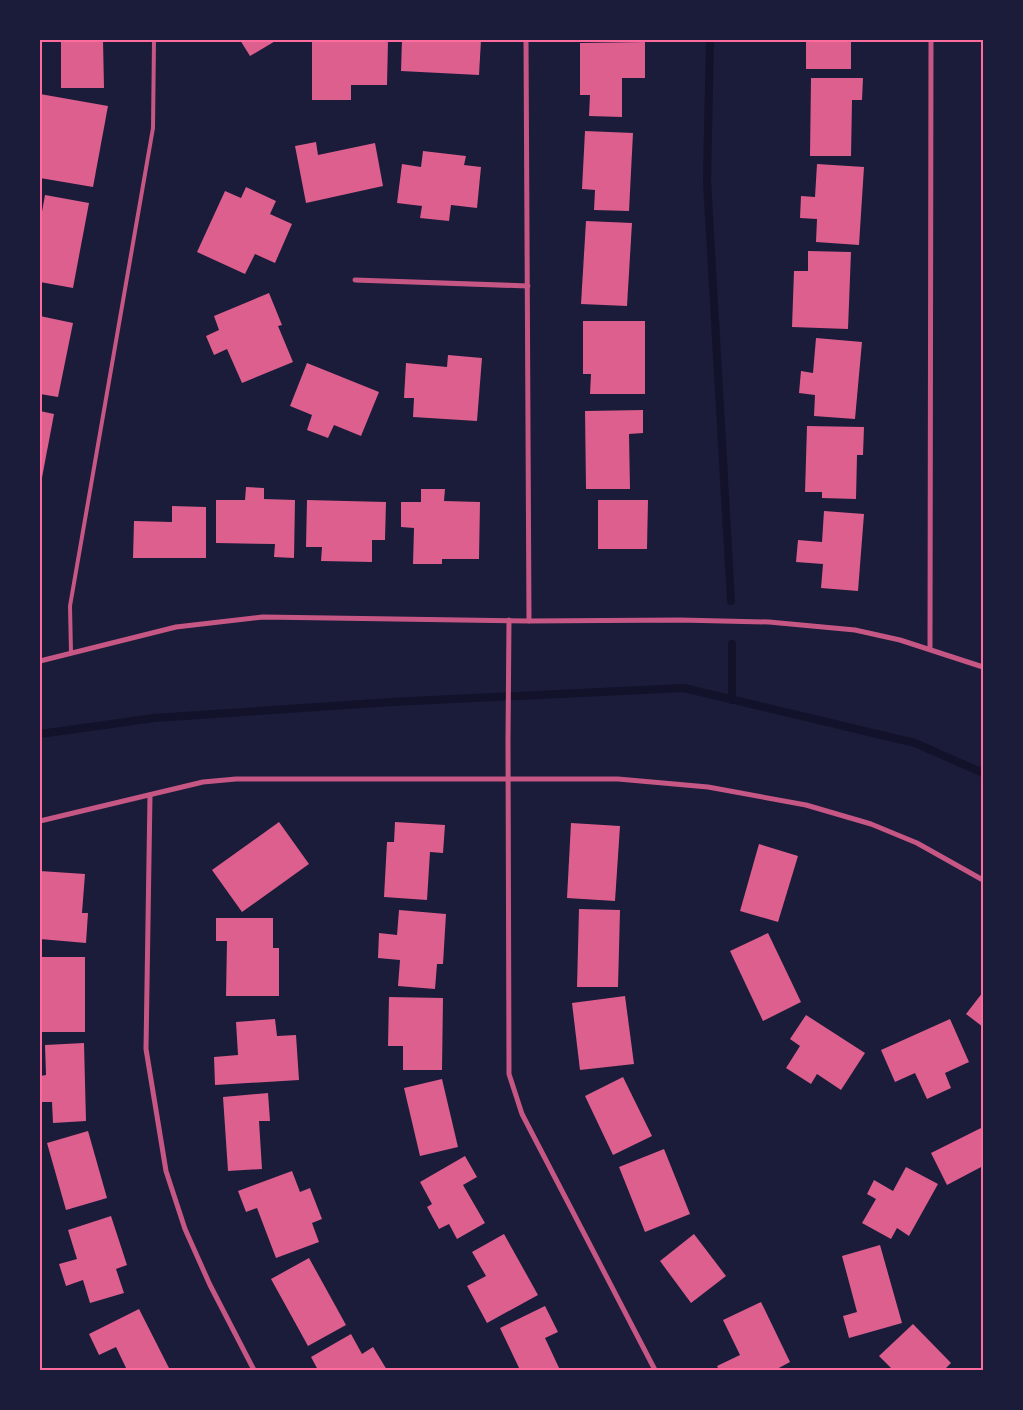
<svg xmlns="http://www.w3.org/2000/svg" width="1023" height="1410" viewBox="0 0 1023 1410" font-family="Cabin,sans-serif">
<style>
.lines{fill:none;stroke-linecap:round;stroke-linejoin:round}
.stream{stroke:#12122b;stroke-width:8}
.building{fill:#dd5f8e}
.service{stroke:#c65784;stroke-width:4}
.minor{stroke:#c65784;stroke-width:5}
.neatline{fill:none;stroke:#ff6b9d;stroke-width:2}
</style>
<rect width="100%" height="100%" fill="#1b1b3a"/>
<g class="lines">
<g class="stream">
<path d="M710 40 707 181 731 601"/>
<path d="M732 644V700"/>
<path d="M40 734 154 718 392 702 684 688 915 743 983 773"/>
</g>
</g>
<g class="building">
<path d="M61 40H103L104 88H61Z"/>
<path d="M240 40H277L250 56Z"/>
<path d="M312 40 388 41 387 85H351V100H312Z"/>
<path d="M402 40H481L479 75 401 71Z"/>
<rect x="806" y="40" width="45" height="29"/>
<path d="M645 42V78H622V117L589 116 590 95H580V43Z"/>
<path d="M811 78H863L862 100H852L851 156H810Z"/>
<path d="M40 94 108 106 93 187 40 178Z"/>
<path d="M585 131 633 133 629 211 594 210 595 190 582 189Z"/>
<path d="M316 142 318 155 375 143 383 186 306 203 295 146Z"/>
<path d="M423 151 466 156 464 165 481 167 477 208 451 205 449 221 420 218 422 206 397 203 402 164 421 167Z"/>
<path d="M817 164 864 167 859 245 816 242 817 219 800 218 801 196 815 197Z"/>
<path d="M246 187 276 201 270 214 292 224 275 263 255 254 245 274 197 252 225 191 241 198Z"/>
<path d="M45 195 89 203 73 288 40 282V223Z"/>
<path d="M586 221 632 223 627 306 581 304Z"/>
<path d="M808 251 851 252 848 329 792 327 794 271H808Z"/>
<path d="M269 293 282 325 278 326 293 362 242 383 227 349 214 355 206 336 219 330 214 316Z"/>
<path d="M40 316 73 323 58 397 40 394Z"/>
<path d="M583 321H645V394H590L591 374H583Z"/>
<path d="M816 338 862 342 855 419 814 416 815 395 799 393 801 371 813 373Z"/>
<path d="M448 355 482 358 477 421 413 417 414 398H404L406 363 447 367Z"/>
<path d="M307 363 379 392 361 436 334 425 328 438 307 430 312 415 290 406Z"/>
<path d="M643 410V433L629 434 630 489H586L585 411Z"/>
<path d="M40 411 54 414 41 483H40Z"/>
<path d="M807 426 864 427 863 455H857L856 499 822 498V492H805Z"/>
<path d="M246 487 264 488V499L295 500 294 558 274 557 275 544 216 543V500H245Z"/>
<path d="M421 489H445L444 501 480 502 479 559H442V564H413L414 528 401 527V502H421Z"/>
<path d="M307 500 386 502 385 540H372V562L321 561 322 547H306Z"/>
<path d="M598 500H648L647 549H598Z"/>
<path d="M172 506 206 507V558H133L134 521 172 522Z"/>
<path d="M824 511 864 514 858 591 821 588 823 564 796 562 798 540 822 542Z"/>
<path d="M279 822 309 864 242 912 212 870Z"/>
<path d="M395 822 445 825 443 853 430 852 427 900 384 897 387 842H394Z"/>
<path d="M571 823 620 826 615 901 567 898Z"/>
<path d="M759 844 798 856 778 922 740 911Z"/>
<path d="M40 871 85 874 82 913H88L86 943 40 939Z"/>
<path d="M579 909 620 910 618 987H577Z"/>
<path d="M399 910 446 914 443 964H437L435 989 398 986 400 960 378 958 379 933 397 935Z"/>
<path d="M216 918H273V948H279V996H226L227 941H216Z"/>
<path d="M768 933 801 1002 763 1021 730 951Z"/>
<rect x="40" y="957" width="45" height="75"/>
<path d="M983 992V1027L966 1014Z"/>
<path d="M625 996 634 1064 580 1070 572 1003Z"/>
<path d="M389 997 443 998 442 1070H403V1046H388Z"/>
<path d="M806 1015 865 1053 841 1090 817 1074 811 1084 786 1068 800 1046 790 1039Z"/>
<path d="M275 1019 277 1036 296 1035 299 1080 215 1085 214 1057 238 1055 236 1022Z"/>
<path d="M950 1019 969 1062 945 1073 951 1088 927 1099 915 1073 895 1082 881 1050Z"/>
<path d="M84 1043 86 1121 53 1123 52 1102H40V1076L46 1075 45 1045Z"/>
<path d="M623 1077 652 1136 613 1155 585 1096Z"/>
<path d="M442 1079 458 1147 420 1156 404 1088Z"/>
<path d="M268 1093 270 1121H259L262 1169 228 1171 223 1097Z"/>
<path d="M983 1127V1166L947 1185 931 1153Z"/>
<path d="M88 1131 107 1198 66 1210 47 1143Z"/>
<path d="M664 1149 690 1214 645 1232 619 1167Z"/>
<path d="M465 1156 477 1177 463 1185 485 1223 457 1239 449 1224 439 1229 427 1207 432 1204 420 1182Z"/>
<path d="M906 1167 938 1184 909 1236 897 1228 891 1239 862 1223 876 1199 867 1194 874 1180 893 1191Z"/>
<path d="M292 1171 300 1192 310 1188 322 1219 312 1223 319 1242 276 1258 257 1208 246 1212 238 1191Z"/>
<path d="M111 1216 127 1265 116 1269 124 1293 90 1303 83 1280 66 1286 59 1264 77 1259 68 1230Z"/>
<path d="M504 1234 538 1295 487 1323 467 1286 486 1276 472 1252Z"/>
<path d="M694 1234 726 1276 691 1303 660 1261Z"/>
<path d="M880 1245 902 1323 849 1338 843 1316 857 1312 842 1256Z"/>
<path d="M309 1258 346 1325 308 1346 271 1279Z"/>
<path d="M761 1302 790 1362 775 1370H719L717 1366 740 1355 723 1320Z"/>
<path d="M545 1306 558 1332 545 1338 560 1370H520L500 1328Z"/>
<path d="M139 1309 170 1370H127L116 1347 99 1355 89 1334Z"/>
<path d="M913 1324 951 1363 944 1370H893L879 1356Z"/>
<path d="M351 1334 362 1354 373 1347 387 1370H318L311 1357Z"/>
</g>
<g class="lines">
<path class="service" d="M71 653 70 606 153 128 154 40"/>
<g class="minor">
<path d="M526 40 529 621"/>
<path d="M355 280 528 286"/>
<path d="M509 620 508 740 509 1074 522 1114 655 1370"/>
<path d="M930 649 931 40"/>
<path d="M40 661 176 627 263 617 529 621 680 620 769 622 855 630 900 640 983 667"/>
<path d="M150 795 146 1049 166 1171 185 1229 210 1285 254 1370"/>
<path d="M40 821 203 782 236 779H618L708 787 806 805 871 824 917 843 983 880"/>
</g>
</g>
<rect width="1023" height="1410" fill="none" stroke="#1b1b3a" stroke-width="82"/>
<rect x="41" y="41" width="941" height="1328" class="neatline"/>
</svg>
